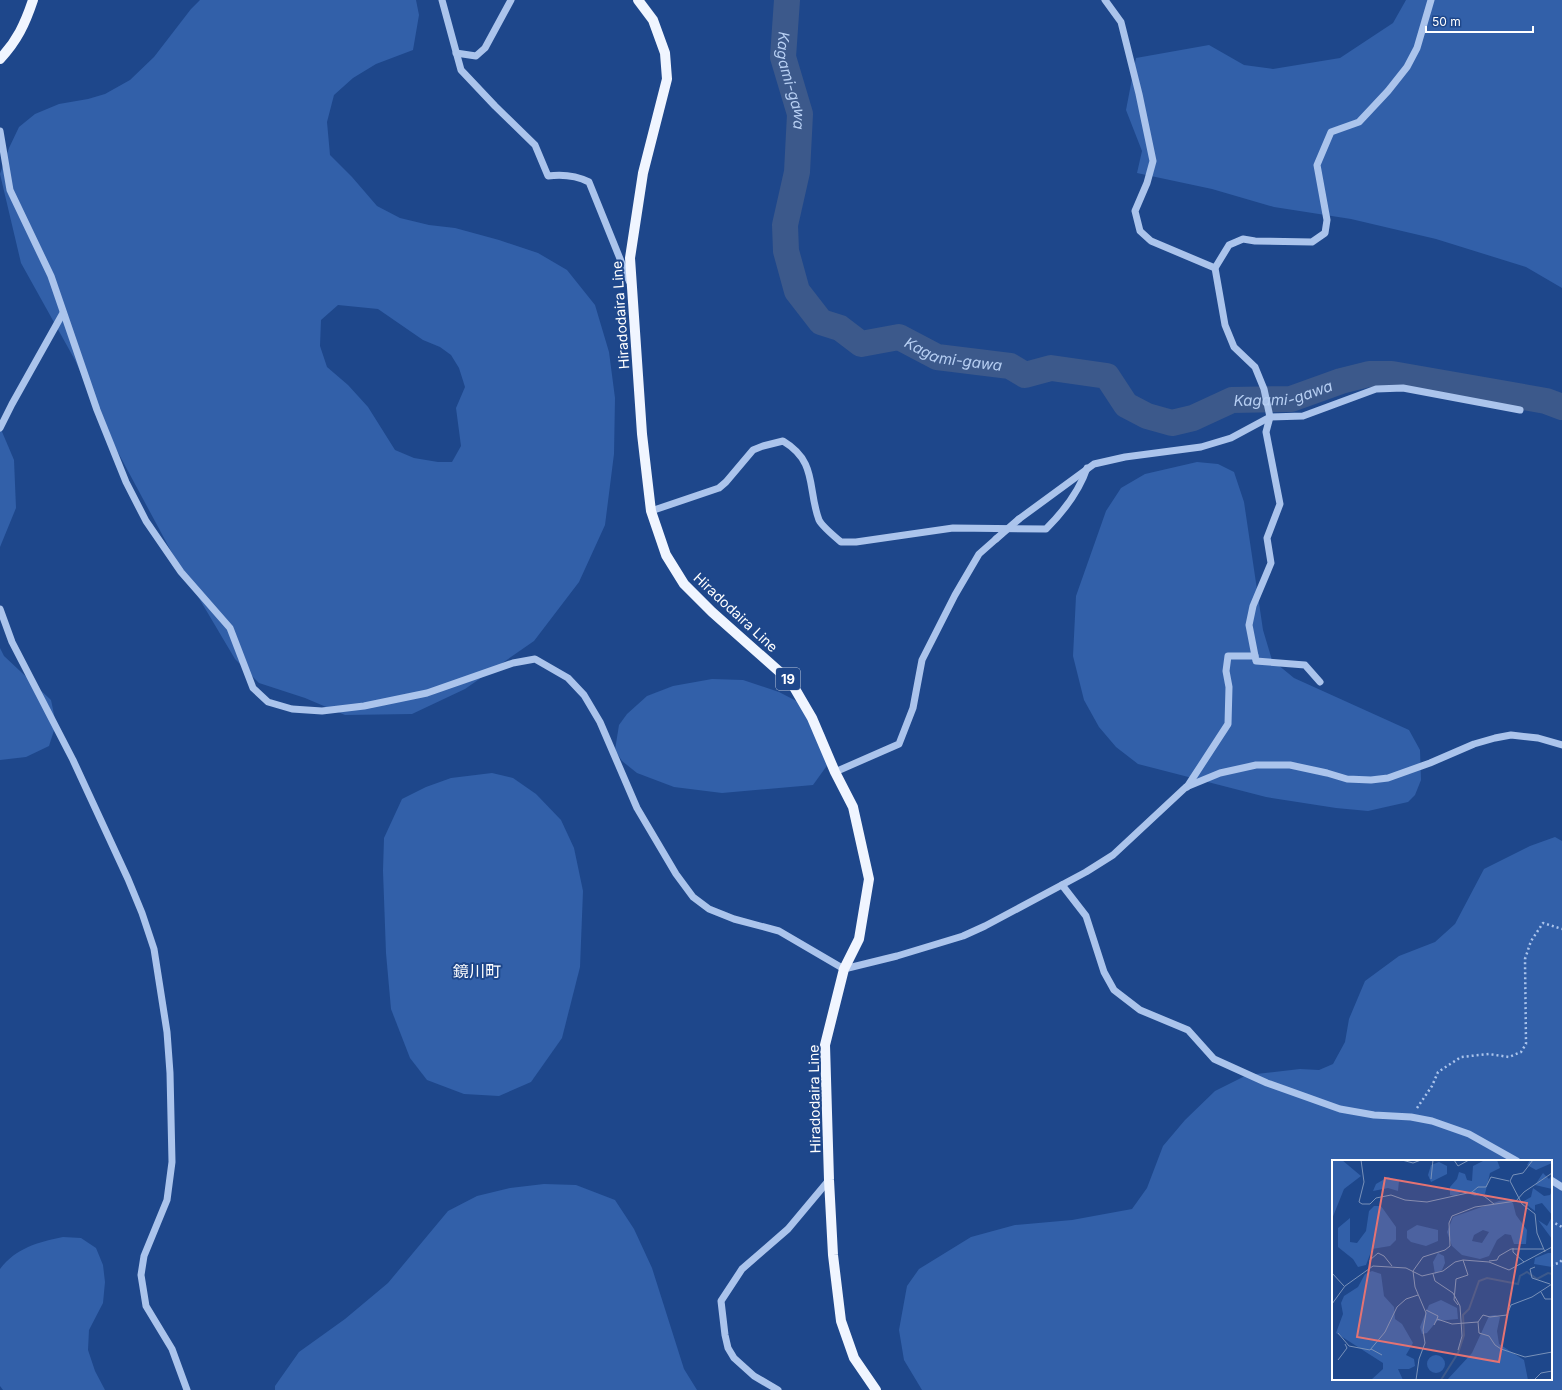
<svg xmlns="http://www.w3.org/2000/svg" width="1562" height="1390" viewBox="0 0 1562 1390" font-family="Inter,'Noto Sans JP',sans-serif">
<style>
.green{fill:#3260a9;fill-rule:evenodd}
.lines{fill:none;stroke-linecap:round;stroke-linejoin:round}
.river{stroke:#3c598b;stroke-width:26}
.path{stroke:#abc4ec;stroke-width:2.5;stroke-dasharray:2 3;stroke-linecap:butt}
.minor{stroke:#abc4ec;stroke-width:7}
.major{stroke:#f0f5ff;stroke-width:10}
.minor-bridge{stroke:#abc4ec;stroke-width:7}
.labels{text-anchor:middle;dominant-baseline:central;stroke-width:4;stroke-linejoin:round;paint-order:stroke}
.shield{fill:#1e478b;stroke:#bcc8dc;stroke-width:1}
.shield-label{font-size:13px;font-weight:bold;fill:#fff}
.street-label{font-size:14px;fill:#fff;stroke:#1e478b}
.water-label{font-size:15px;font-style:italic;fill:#b7cff3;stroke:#1e478b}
.quarter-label{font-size:16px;fill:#fff;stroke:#1e478b}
.inset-river{fill:none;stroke:#3c598b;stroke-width:2}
.inset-road{fill:none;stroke:#7891b9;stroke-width:1}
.view{fill:#e47373;fill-opacity:0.15;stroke:#e47373;stroke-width:2}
.inset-edge{fill:none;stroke:#fff;stroke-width:2}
</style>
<rect width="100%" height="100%" fill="#1e478b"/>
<g class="green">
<path d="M200 0H416L419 15 413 50 376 64 353 78 334 95 327 122 330 155 352 177 377 206 400 218 429 225 455 228 499 240 538 253 567 270 595 305 609 352 615 398 614 454 605 525 579 582 534 641 465 689 412 714 345 715 305 698 259 683 235 659 171 551 107 432 75 360 21 263 0 174 9 148 19 127 35 114 59 104 88 99 105 94 130 80 154 57 191 9ZM338 305 378 309 423 340 440 347 451 355 459 368 465 387 456 408 461 446 452 462H438L414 458 395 450 368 407 348 385 327 367 320 346 321 320Z"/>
<path d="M1406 0H1562V288L1526 267 1436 239 1351 219 1274 207 1212 189 1137 173 1142 151 1126 110 1136 58 1209 45 1244 65 1273 69 1340 58 1393 23Z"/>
<path d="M0 427 14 460 16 508 0 547Z"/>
<path d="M1197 462 1218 464 1234 472 1244 502 1263 630 1272 660 1294 678 1409 730 1420 750 1421 780 1415 795 1408 802 1368 811 1336 808 1266 797 1138 764 1116 747 1099 727 1084 700 1073 656 1076 596 1106 511 1121 488 1145 474Z"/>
<path d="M0 648 4 656 51 700 56 724 49 746 26 757 0 760Z"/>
<path d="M712 679 743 680 779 692 808 707 825 735 831 760 813 785 722 793 674 787 637 773 622 761 615 750 619 725 627 714 647 696 673 686Z"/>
<path d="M492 773 513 778 536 794 561 820 574 848 583 891 580 967 562 1038 531 1082 499 1096 464 1094 427 1080 410 1058 391 1009 386 953 383 871 384 838 402 799 426 787 451 778Z"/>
<path d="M1555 837 1562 841V1390H922L904 1360 899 1330 907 1286 919 1269 971 1237 1015 1225 1072 1220 1132 1209 1147 1188 1163 1146 1185 1120 1215 1091 1247 1075 1300 1069 1319 1070 1333 1064 1345 1042 1349 1019 1365 981 1399 956 1435 942 1455 924 1484 869 1530 846ZM1333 1161H1551V1379H1333Z"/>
<path d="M544 1184 576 1185 615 1200 634 1229 652 1268 684 1369 697 1390H275V1386L299 1352 345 1319 388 1283 448 1211 477 1196 510 1188Z"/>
<path d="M63 1237 81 1238 96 1248 103 1265 105 1282 103 1303 89 1330 88 1350 95 1371 105 1390H3L0 1386V1269C16 1248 38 1242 63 1237Z"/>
</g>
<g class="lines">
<path class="river" id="s1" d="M787 0 783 57 800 114 797 172 785 225 786 251 797 291 821 322 840 328 861 344 899 337 937 357 1010 366 1025 375 1051 368 1107 376 1126 405 1147 416 1172 423 1193 418 1232 400 1291 399 1341 381 1369 374H1392L1546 401 1562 407"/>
<g class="path">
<path d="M1417 1108 1432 1086 1438 1072 1461 1057 1489 1054 1509 1057 1521 1052 1526 1044 1525 959 1531 941 1543 923 1562 929"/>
<path d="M1551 1221 1562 1227"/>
<path d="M1551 1265 1559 1263 1562 1260"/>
</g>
<g class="minor">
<path d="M442 0 461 70 495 106 535 145 548 176C563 174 575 175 589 182L629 281"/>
<path d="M1105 0 1121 22 1139 94 1153 161 1147 183 1135 211 1140 231 1151 241 1215 268"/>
<path d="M456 53 476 56 485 48 511 0"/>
<path d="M0 131 10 190 51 276 97 410 126 482 146 521 181 572 230 628 253 688 268 702 292 709 322 711 364 706 427 693 513 663 535 659 568 678 584 695 600 722 637 808 676 874 693 897 709 909 734 919 779 931 844 969 897 956 963 936 985 926 1086 872 1113 855 1186 787 1220 773 1256 765H1290L1327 773 1347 779 1371 780 1388 778 1430 763 1474 744 1495 738 1511 735 1538 738 1562 745"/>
<path d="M0 428 12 404 63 313"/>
<path d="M651 511 719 488 726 482 753 450 763 446 783 441C818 462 807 488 819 520 822 526 835 537 841 542H856L953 528 1046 529C1064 511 1079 492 1087 468"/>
<path d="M1019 519 1094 464 1125 457 1201 447 1231 438 1270 417 1303 416 1376 389 1403 388 1520 410"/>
<path d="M0 609 12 642 73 760 128 879 142 913 154 949 167 1032 170 1073 172 1162 167 1200 144 1256 141 1275 146 1306 172 1349 187 1390"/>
<path d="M1320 682 1305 665 1256 661 1249 625 1253 606 1271 563 1267 538 1280 504 1266 432 1270 417 1264 389 1255 367 1234 347 1225 325 1215 268 1229 245 1243 239 1255 241 1312 242 1325 233 1327 220 1317 165 1331 132 1359 122 1388 91 1407 67 1417 48 1431 0"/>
<path d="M835 772 899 744 913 708 922 660 955 595 979 554 996 539"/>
<path d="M1187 787 1228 724 1229 687 1226 671 1228 656H1255"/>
<path d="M1062 885 1086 916 1104 972 1114 990 1140 1010 1188 1030 1214 1059 1267 1083 1340 1109 1374 1115 1411 1117 1432 1121 1469 1134 1517 1161"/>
<path d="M1551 1180 1562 1187"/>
<path d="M778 1390 754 1376 734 1358 728 1348 725 1335 721 1301 742 1269 788 1229 829 1180"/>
</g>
<g class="major">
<path d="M638 0 653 20 665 53 667 79 643 173 630 258 642 434 651 511 666 555 684 584 712 612 791 682 812 718 835 772 853 807 869 879 859 939 844 969 825 1045 829 1180 833 1255 841 1321 854 1358 876 1390"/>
<path d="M0 59C17 41 25 24 33 0"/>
</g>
<path class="minor-bridge" d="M996 539 1019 519"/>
</g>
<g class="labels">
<rect class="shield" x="776" y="668" width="24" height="22" rx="3"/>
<g class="shield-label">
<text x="788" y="679">19</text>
</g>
<g class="street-label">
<text transform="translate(620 315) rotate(-94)">Hiradodaira Line</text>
<text transform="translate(736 612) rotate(43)">Hiradodaira Line</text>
<text transform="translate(814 1099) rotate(-91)">Hiradodaira Line</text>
</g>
<g class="water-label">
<text stroke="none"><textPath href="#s1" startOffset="82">Kagami-gawa</textPath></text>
<text stroke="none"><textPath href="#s1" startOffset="479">Kagami-gawa</textPath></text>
<text stroke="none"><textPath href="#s1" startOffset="839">Kagami-gawa</textPath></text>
</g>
<g class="quarter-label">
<text x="477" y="971">鏡川町</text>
</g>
</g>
<g transform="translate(1332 1160)">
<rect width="220" height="220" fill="#1e478b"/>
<path d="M0 0H10L29 16 12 29 0 59ZM153 0H165L168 8 158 13 153 34 143 36 131 31 123 36 118 35V27L125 19 127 12 133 14 135 20 140 21 141 6ZM198 0H220V3L204 10 195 5ZM107 2 115 6V14L99 22 96 15 99 5ZM211 13 217 19 220 15V29L203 25ZM56 17 67 21 66 31 56 28 41 31 44 24ZM201 28 212 36 218 35 220 31V55L210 43 203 45V51L195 45 192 41 199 37ZM177 40 181 43 184 55 195 70 194 84H182L179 75 173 74 165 80 157 96 148 99 130 95 120 86 115 72 121 57 167 41ZM151 70 157 72 150 83 140 81 142 75ZM42 46H49L64 67V80L58 86 40 89 34 105 26 107 21 99 6 87V68L18 58V82L25 83 34 71 37 51ZM220 57V79L206 60 215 66ZM85 65 106 70V81L94 86 79 82 75 78V71ZM106 93 112 96 113 103 110 110 103 114 101 102ZM216 93H220V107L202 104 203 98ZM40 111 49 114 52 136 62 147 63 159 70 164 81 183 74 195 82 199 83 206 77 209H66L71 220H39L51 209V203L4 173 11 154 9 143 12 136 26 127 33 114ZM109 140 125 148 126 159 105 161 95 173 90 174 88 167 97 145ZM163 155 168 157 165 171 167 184 192 200 196 220H115L140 193 157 156ZM95 204a9 9 0 1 1 18 0a9 9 0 1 1-18 0Z" fill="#3260a9" fill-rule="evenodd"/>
<path class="inset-river" d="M109 220 126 193 132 175 131 155 137 149 147 121 155 118 186 124 188 116 195 112 205 119 216 113 220 114"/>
<path class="inset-road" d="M29 0 32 22 27 42 30 44H38L44 38 59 35 73 40 95 42 140 32 152 36 162 44M70 0 81 3 89 0M122 0 126 6 137 0M201 0 191 13 181 15 178 21 190 44 203 54 205 73 213 92M99 19 101 0M140 32 146 27H154L159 17 177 21M181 88V92L192 102M157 101 165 100 167 96 179 89H211M38 107V100L46 93 52 96 60 106M203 107 198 109 200 118 218 124M0 113 12 126M101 114 103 121 121 133 128 146 130 176 126 190M209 132 213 139H220M0 144 13 126 41 106 74 108 90 116 111 111 123 102 131 100 157 102 177 110 220 87M126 145 122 140 124 119 136 115 131 100M94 150 106 156 105 159M146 162 147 173 157 176 163 185 169 189 193 197 220 192M146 162 151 155 158 157 175 155 179 145 200 137 220 124M102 165 105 159 120 164 146 162M6 173 17 186 38 190 53 172 65 147 74 139 86 135M39 189 50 195M6 200 15 188 13 184M84 220 87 199 93 183 91 170 94 153 83 127 81 111 91 97 113 90 118 86 117 63 120 56 143 47 184 41 192 32 220 13M202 220 209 213 220 211"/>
<path class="view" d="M53 18 195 43 167 202 25 177Z"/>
<rect width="220" height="220" class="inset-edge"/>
</g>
<path d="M1426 26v6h107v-6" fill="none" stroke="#ffffff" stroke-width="2"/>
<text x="1432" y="26" font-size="12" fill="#ffffff" stroke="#1e478b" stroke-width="3" paint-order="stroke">50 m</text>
</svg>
